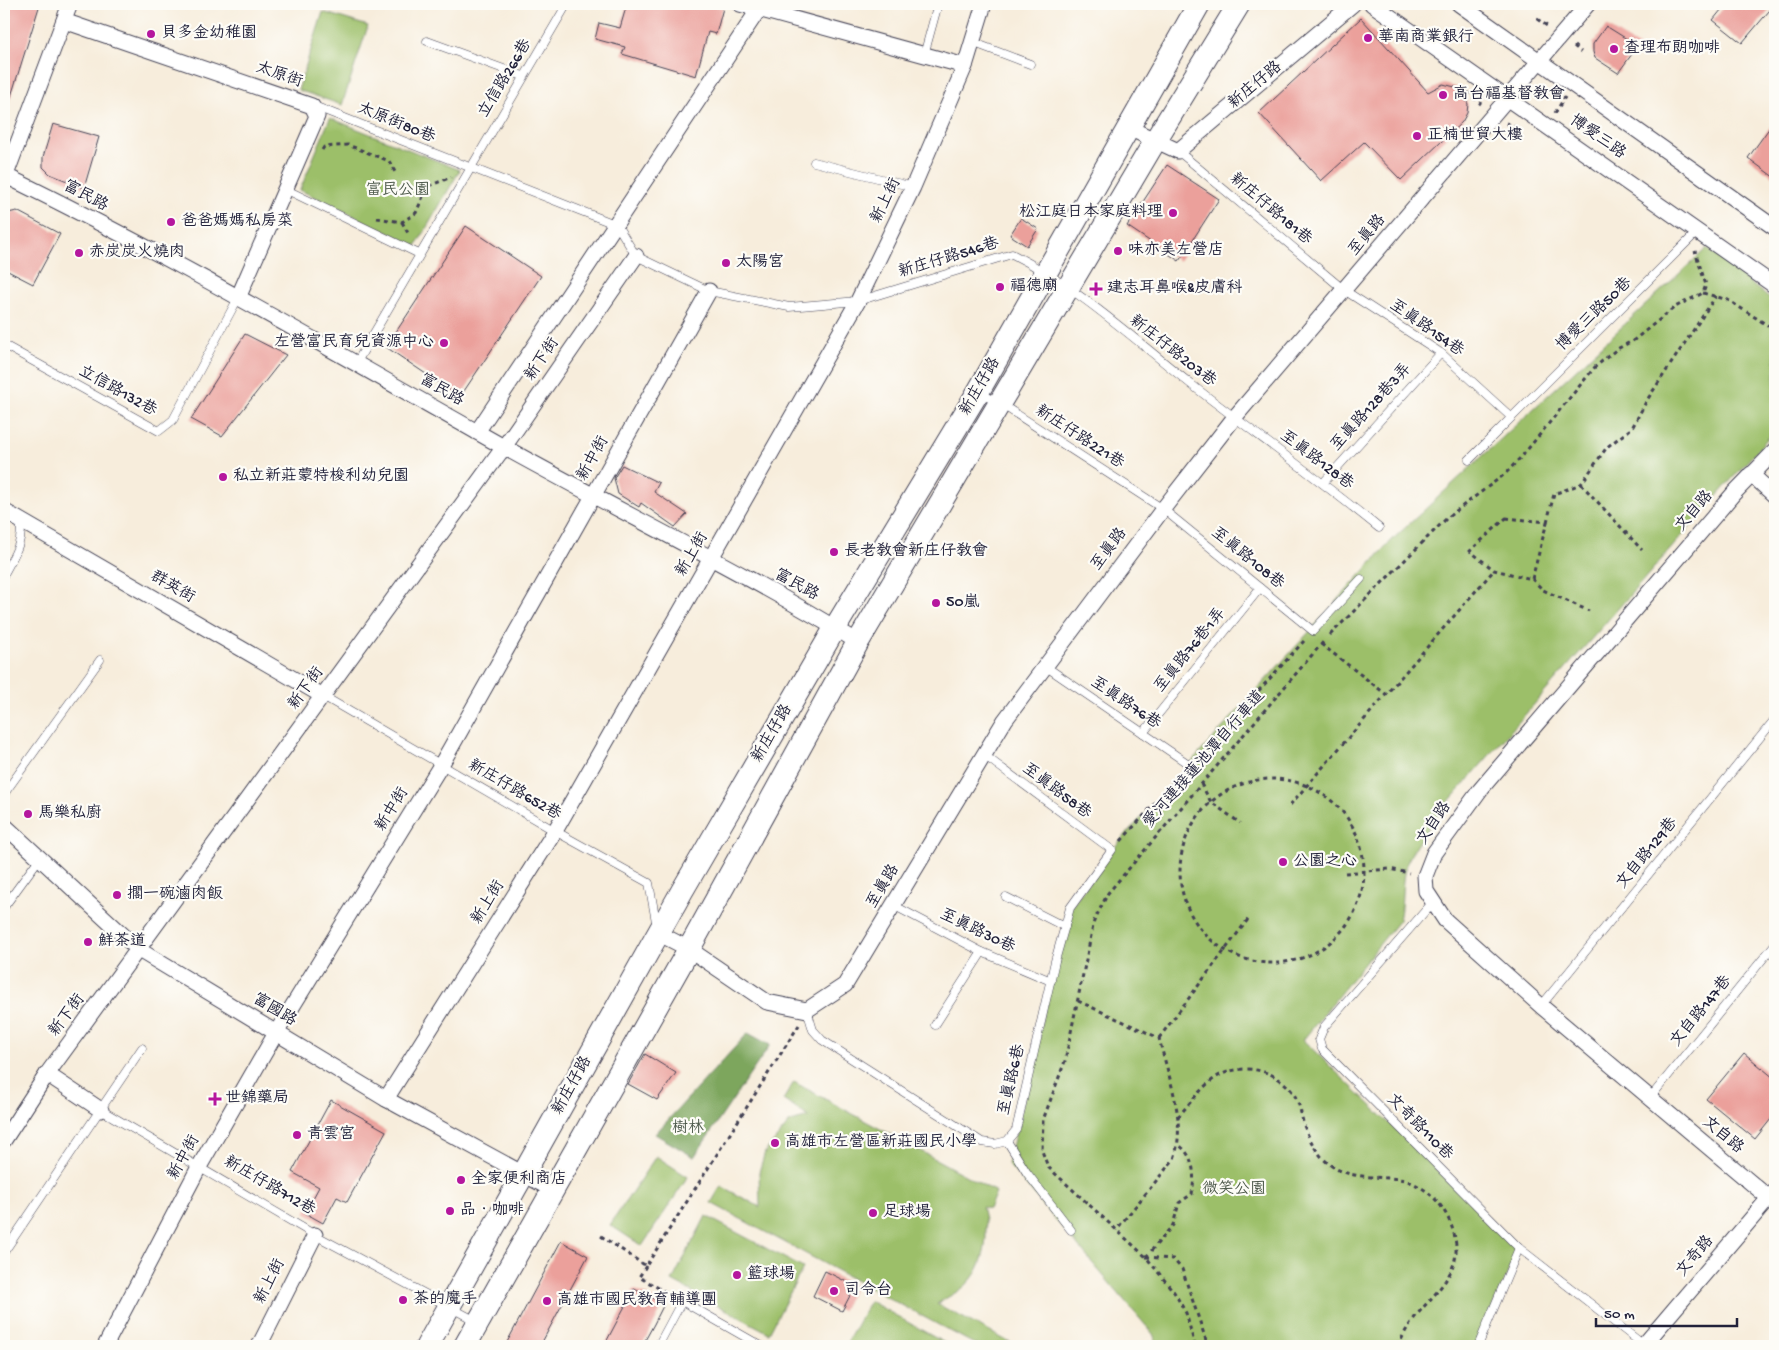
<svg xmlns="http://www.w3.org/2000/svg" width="1779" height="1350" viewBox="0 0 1779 1350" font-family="'Gochi Hand','LXGW WenKai TC',sans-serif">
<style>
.green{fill:#9cbf69;stroke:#5f7052}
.forest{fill:#7da65d;stroke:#50644c}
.building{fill:#eba09b}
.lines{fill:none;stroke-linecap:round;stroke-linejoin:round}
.lane-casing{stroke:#424053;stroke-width:9}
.street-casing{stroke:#424053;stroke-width:17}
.secondary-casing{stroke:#424053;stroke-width:24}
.path{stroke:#424053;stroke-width:3;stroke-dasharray:4 4;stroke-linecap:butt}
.lane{stroke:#fff;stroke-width:8}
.street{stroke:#fff;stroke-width:15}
.secondary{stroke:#fff;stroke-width:22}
.poi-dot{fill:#b5179e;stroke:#fdfcf7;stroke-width:2}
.labels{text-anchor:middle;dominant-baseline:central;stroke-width:4.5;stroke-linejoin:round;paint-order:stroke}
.poi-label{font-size:16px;fill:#22223b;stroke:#fdfcf7;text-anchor:start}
.street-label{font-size:16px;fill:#22223b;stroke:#fdfcf7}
.park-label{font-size:16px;fill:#4d594b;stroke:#fdfcf7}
</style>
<rect width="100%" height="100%" fill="#fdfcf7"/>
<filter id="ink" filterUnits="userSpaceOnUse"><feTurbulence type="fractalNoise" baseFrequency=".02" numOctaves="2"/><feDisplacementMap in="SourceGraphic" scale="10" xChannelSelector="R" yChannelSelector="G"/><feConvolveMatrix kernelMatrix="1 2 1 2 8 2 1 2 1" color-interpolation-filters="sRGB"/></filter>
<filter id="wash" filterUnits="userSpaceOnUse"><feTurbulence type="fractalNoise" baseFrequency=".0096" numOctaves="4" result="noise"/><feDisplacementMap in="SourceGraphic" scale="20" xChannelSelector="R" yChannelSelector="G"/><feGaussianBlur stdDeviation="1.12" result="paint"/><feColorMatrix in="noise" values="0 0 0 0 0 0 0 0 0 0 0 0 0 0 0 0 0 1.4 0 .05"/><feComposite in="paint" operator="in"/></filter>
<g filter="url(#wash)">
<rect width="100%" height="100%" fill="#f7eddc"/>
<g class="green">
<path d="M323 12 368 26 342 105 298 90Z"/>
<path d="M330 118 460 170 416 246 300 190Z"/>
<path d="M1707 248 1775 303V430L1437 815C1426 832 1411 849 1405 869 1401 885 1403 904 1399 920L1303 1040 1519 1248 1475 1346H1158L1153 1334 1008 1164 1051 981 1070 908 1112 850 1393 539Z"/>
<path d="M794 1082 996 1192 989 1209 982 1207C990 1233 987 1267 964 1287 956 1293 946 1298 937 1304L1013 1344 1012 1346H978L711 1203 721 1186 760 1207 759 1172 765 1152 790 1122 809 1117 783 1100Z"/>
<path d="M656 1156 688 1177 642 1246 610 1225Z"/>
<path d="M706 1216 803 1268 769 1333 672 1281Z"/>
<path d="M870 1301 950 1346H845Z"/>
</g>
<path class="forest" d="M748 1033 770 1045 694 1157 655 1134Z"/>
<g id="blocks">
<g class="building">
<path d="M4 4H40L7 109 4 108Z"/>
<path d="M627 4H708L723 8 716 34 708 32 696 76 622 54 625 47 595 39 599 23 620 28Z"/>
<path d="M1726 4H1775L1742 43 1713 20Z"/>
<path d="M1361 18 1428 92 1443 84 1459 88 1468 104 1467 113 1462 122 1401 180 1364 142 1321 181 1259 113Z"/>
<path d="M1606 26 1638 46 1618 73 1595 58 1593 52V44Z"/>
<path d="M1775 120V178L1748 158Z"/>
<path d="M53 124 99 137 84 188 50 174 43 167V157Z"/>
<path d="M1167 165 1219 199 1179 261 1127 226Z"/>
<path d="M17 211 60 234 33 284 4 269V222L8 213Z"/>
<path d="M1021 218 1038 229 1027 246 1010 235Z"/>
<path d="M466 226 541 276 460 397 386 347Z"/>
<path d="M245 334 286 355 222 436 191 419Z"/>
<path d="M622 465 659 483 654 492 687 514 675 527 641 503 639 507 618 494 614 478Z"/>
<path d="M1744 1053 1775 1079V1114L1755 1139 1706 1099Z"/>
<path d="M645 1054 676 1073 657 1100 628 1084Z"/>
<path d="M331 1100 386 1131 347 1202 337 1197 323 1223 305 1213 319 1187 292 1172Z"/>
<path d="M561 1241 588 1256 540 1346H505Z"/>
<path d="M825 1271 855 1286 842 1311 813 1296Z"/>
<path d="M634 1289 664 1304 654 1324 642 1346H604Z"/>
</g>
</g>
</g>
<g filter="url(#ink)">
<use href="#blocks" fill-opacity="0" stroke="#424053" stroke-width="1"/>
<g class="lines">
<g class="lane-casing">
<g id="lane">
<path d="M427 41 523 76"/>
<path d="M972 42 1030 64"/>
<path d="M924 55 938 4"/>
<path d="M314 106 617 225 636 256 709 291 789 307 858 301 1012 254C1078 287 1135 340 1192 385 1254 433 1318 478 1379 528"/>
<path d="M1178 151 1344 290 1441 353 1510 416"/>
<path d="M814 162 913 187"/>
<path d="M287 190 419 254"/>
<path d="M4 345 159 431 173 420 238 298"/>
<path d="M357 362 567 4"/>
<path d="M980 393 1001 404 1163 509 1313 631 1361 579"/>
<path d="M1469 460 1698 231"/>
<path d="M1324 482 1441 353"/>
<path d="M4 574C14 555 24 542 20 520"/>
<path d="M1045 666 1190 765"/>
<path d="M323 696 555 831 649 883 657 927"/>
<path d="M1143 733 1260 588"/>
<path d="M4 794 100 660"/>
<path d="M1006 897 1065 927"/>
<path d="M1433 902 1324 1027 1319 1039 1322 1049 1519 1248 1645 1346"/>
<path d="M893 905 982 952 1051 981"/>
<path d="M4 907 39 859"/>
<path d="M1541 1006 1775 719"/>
<path d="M807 1010 813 1030 822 1040 982 1142 995 1144 1007 1141 1016 1130 1055 961 1070 908 1112 850 984 755"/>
<path d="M935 1025 982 952"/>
<path d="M1650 1098 1775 944"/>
<path d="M101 1110 315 1235 476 1321"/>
<path d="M1007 1141 1027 1173 1071 1230"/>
<path d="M4 1252 142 1048"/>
<path d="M658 1346 682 1301 761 1346"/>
<path d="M1478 1346 1519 1248"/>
</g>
</g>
<g class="street-casing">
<g id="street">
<path d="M740 4 965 66"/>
<path d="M1372 4 1775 286"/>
<path d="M1459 4 1775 228"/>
<path d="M64 21 312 106 317 116 238 298"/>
<path d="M1129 128 1178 151 1353 4"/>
<path d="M4 175C165 253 321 344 477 432 603 504 735 566 858 642"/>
<path d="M4 180 70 4"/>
<path d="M477 432 759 9"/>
<path d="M1775 451 1734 493 1480 790 1434 853 1425 876 1426 891 1445 920 1541 1006 1775 1203"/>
<path d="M1751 474 1775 496"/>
<path d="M4 511 323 696"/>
<path d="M4 825 139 950 386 1099 553 1190"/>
<path d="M658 933 689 949 767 1002 807 1010 845 985 1005 720 1163 509 1234 418 1588 4"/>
<path d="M47 1074 101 1110"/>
<path d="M386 1099 555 831 858 301 913 187 965 66 984 4"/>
<path d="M4 1140 47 1074 504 447 636 256"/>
<path d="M105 1346 199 1167 276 1033 441 765 709 291"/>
<path d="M259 1346 315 1235"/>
<path d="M1643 1346 1775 1191"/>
</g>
</g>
<g class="secondary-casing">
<g id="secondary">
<path d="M427 1346 682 891 835 628 978 392 1199 4"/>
<path d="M465 1346 689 949 858 642 1155 141 1239 4"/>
</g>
</g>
<g class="path">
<path d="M1537 19 1547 26"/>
<path d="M1574 46 1581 52"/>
<path d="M1467 92 1481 104"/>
<path d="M1555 113 1565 97"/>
<path d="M1506 123 1518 128"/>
<path d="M322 150 324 147 348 145 389 161 396 174"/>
<path d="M377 218 402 222 416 213 427 187 451 177"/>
<path d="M402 222 409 235"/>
<path d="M1703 293 1728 300 1775 330"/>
<path d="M1581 484 1642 550"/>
<path d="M1506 518 1547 522 1532 579 1494 570 1470 551Z"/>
<path d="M1547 522 1554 494 1581 484 1607 447 1632 428 1647 400 1716 296"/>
<path d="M1532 579 1543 590 1589 611"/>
<path d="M1330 635 1448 517 1505 474 1523 455 1595 367 1617 349 1634 340 1675 307 1703 293 1706 285 1695 251"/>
<path d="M1321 644 1387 695"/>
<path d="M1199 756 1304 641"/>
<circle cx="1272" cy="871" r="92"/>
<path d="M1201 784 1211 802 1240 823"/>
<path d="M1290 805 1494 570"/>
<path d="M1121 841 1182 773"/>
<path d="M1345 873 1389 869 1409 873"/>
<path d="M1078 1001 1159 1038C1168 1077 1187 1120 1174 1159L1116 1230"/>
<path d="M1159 1038 1249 918"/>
<path d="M1178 1117C1189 1104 1201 1088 1215 1078 1241 1061 1279 1069 1295 1096 1301 1106 1301 1118 1305 1128 1310 1141 1318 1155 1328 1163 1348 1181 1381 1175 1405 1180 1425 1187 1440 1200 1449 1220 1477 1281 1414 1298 1399 1346"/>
<path d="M601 1236 646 1266 799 1025"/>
<path d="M1146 1257 1173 1225 1179 1203 1192 1194C1195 1176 1195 1157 1179 1145"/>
<path d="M1146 1257 1173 1259 1182 1269 1208 1346"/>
<path d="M646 1266 639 1277 671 1295"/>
<path d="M1195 1346 1186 1313 1174 1292 1146 1257 1048 1167 1042 1151 1043 1120 1065 1061 1094 921 1108 893 1324 641"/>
</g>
<use href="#lane" class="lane"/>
<use href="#street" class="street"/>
<use href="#secondary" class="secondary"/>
</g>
</g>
<g class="poi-dot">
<circle cx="151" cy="34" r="5"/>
<circle cx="1368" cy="38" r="5"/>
<circle cx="1614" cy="49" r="5"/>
<circle cx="1443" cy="95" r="5"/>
<circle cx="1417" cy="136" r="5"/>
<circle cx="1173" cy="213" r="5"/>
<circle cx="171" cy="222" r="5"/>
<circle cx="1118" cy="251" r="5"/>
<circle cx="79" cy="253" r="5"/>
<circle cx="726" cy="263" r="5"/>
<circle cx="1000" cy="287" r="5"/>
<path d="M1093.5 281.5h5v5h5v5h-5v5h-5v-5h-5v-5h5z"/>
<circle cx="444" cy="343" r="5"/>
<circle cx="223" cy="477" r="5"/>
<circle cx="834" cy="552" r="5"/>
<circle cx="936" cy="603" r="5"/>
<circle cx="28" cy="814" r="5"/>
<circle cx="1283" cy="862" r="5"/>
<circle cx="117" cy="895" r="5"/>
<circle cx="88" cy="942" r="5"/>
<path d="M212.5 1091.5h5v5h5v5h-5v5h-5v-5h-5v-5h5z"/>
<circle cx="297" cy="1135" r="5"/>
<circle cx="775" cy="1143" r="5"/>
<circle cx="461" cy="1180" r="5"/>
<circle cx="450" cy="1211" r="5"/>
<circle cx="873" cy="1213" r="5"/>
<circle cx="737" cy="1275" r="5"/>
<circle cx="834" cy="1291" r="5"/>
<circle cx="403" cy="1300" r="5"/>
<circle cx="547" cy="1301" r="5"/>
</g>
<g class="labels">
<g class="poi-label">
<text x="161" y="34">貝多金幼稚園</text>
<text x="1378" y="38">華南商業銀行</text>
<text x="1624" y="49">查理布朗咖啡</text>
<text x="1453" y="95">高台福基督教會</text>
<text x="1427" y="136">正楠世貿大樓</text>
<text x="1163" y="213" text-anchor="end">松江庭日本家庭料理</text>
<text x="181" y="222">爸爸媽媽私房菜</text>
<text x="1128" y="251">味亦美左營店</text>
<text x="89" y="253">赤炭炭火燒肉</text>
<text x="736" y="263">太陽宮</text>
<text x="1010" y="287">福德廟</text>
<text x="1107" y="289">建志耳鼻喉&amp;皮膚科</text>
<text x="434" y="343" text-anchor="end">左營富民育兒資源中心</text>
<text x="233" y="477">私立新莊蒙特梭利幼兒園</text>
<text x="844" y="552">長老教會新庄仔教會</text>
<text x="946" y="603">50嵐</text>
<text x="38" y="814">馬樂私廚</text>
<text x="1293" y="862">公園之心</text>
<text x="127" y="895">擱一碗滷肉飯</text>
<text x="98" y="942">鮮茶道</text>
<text x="225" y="1099">世錦藥局</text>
<text x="307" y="1135">青雲宮</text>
<text x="785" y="1143">高雄市左營區新莊國民小學</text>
<text x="471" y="1180">全家便利商店</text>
<text x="460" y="1211">品．咖啡</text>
<text x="883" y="1213">足球場</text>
<text x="747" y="1275">籃球場</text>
<text x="844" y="1291">司令台</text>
<text x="413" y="1300">茶的魔手</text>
<text x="557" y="1301">高雄市國民教育輔導團</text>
</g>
<g class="street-label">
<text transform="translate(279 76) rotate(19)">太原街</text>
<text transform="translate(506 79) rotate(-59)">立信路266巷</text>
<text transform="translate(1256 86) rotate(-40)">新庄仔路</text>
<text transform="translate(396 124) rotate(22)">太原街80巷</text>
<text transform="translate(1597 138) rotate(35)">博愛三路</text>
<text transform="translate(85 197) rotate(28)">富民路</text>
<text transform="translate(887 201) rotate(-64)">新上街</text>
<text transform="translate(1270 210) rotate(40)">新庄仔路181巷</text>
<text transform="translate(1368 236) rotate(-50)">至真路</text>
<text transform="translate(949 259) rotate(-17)">新庄仔路546巷</text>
<text transform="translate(1595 315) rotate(-44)">博愛三路50巷</text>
<text transform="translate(1426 329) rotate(35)">至真路154巷</text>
<text transform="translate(1172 352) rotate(38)">新庄仔路203巷</text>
<text transform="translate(543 360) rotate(-56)">新下街</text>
<text transform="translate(981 387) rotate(-60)">新庄仔路</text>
<text transform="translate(441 391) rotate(30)">富民路</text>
<text transform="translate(117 392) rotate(29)">立信路132巷</text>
<text transform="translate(1372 408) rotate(-48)">至真路128巷3弄</text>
<text transform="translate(1079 438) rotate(33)">新庄仔路221巷</text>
<text transform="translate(594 459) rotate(-61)">新中街</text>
<text transform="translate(1316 461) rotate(37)">至真路128巷</text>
<text transform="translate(1695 512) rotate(-49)">文自路</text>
<text transform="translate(1110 550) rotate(-53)">至真路</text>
<text transform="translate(693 555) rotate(-60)">新上街</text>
<text transform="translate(1247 559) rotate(39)">至真路108巷</text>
<text transform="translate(796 586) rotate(29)">富民路</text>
<text transform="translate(172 588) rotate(30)">群英街</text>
<text transform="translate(1191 651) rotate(-51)">至真路76巷1弄</text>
<text transform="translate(307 689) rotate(-54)">新下街</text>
<text transform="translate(1125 704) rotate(34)">至真路76巷</text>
<text transform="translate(773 734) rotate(-60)">新庄仔路</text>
<text transform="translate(1205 760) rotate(-49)">愛河連接蓮池潭自行車道</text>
<text transform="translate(514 791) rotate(30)">新庄仔路652巷</text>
<text transform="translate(1056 792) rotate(37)">至真路58巷</text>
<text transform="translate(393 810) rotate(-58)">新中街</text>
<text transform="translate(1435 824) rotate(-56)">文自路</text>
<text transform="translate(1648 854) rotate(-51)">文自路129巷</text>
<text transform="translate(884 887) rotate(-59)">至真路</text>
<text transform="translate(489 903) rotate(-58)">新上街</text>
<text transform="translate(977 932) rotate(26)">至真路30巷</text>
<text transform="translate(274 1011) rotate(31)">富國路</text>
<text transform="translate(1702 1012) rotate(-51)">文自路147巷</text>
<text transform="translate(68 1016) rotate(-53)">新下街</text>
<text transform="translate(1013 1080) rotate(-77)">至真路6巷</text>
<text transform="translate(573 1086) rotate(-61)">新庄仔路</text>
<text transform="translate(1419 1128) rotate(45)">文奇路110巷</text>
<text transform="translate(1722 1136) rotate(40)">文自路</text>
<text transform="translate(185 1158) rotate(-61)">新中街</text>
<text transform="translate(269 1187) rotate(30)">新庄仔路712巷</text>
<text transform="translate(1696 1257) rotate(-50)">文奇路</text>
<text transform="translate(271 1282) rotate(-63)">新上街</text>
</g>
<g class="park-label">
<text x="398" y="191">富民公園</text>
<text x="688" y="1129">樹林</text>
<text x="1234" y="1190">微笑公園</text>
</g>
</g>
<rect width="1779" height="1350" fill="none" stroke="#fdfcf7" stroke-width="20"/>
<path d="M1596 1318v8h141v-8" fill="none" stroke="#22223b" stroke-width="2.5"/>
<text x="1604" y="1318" font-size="15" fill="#22223b" stroke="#fdfcf7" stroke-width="4" paint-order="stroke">50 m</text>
</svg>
